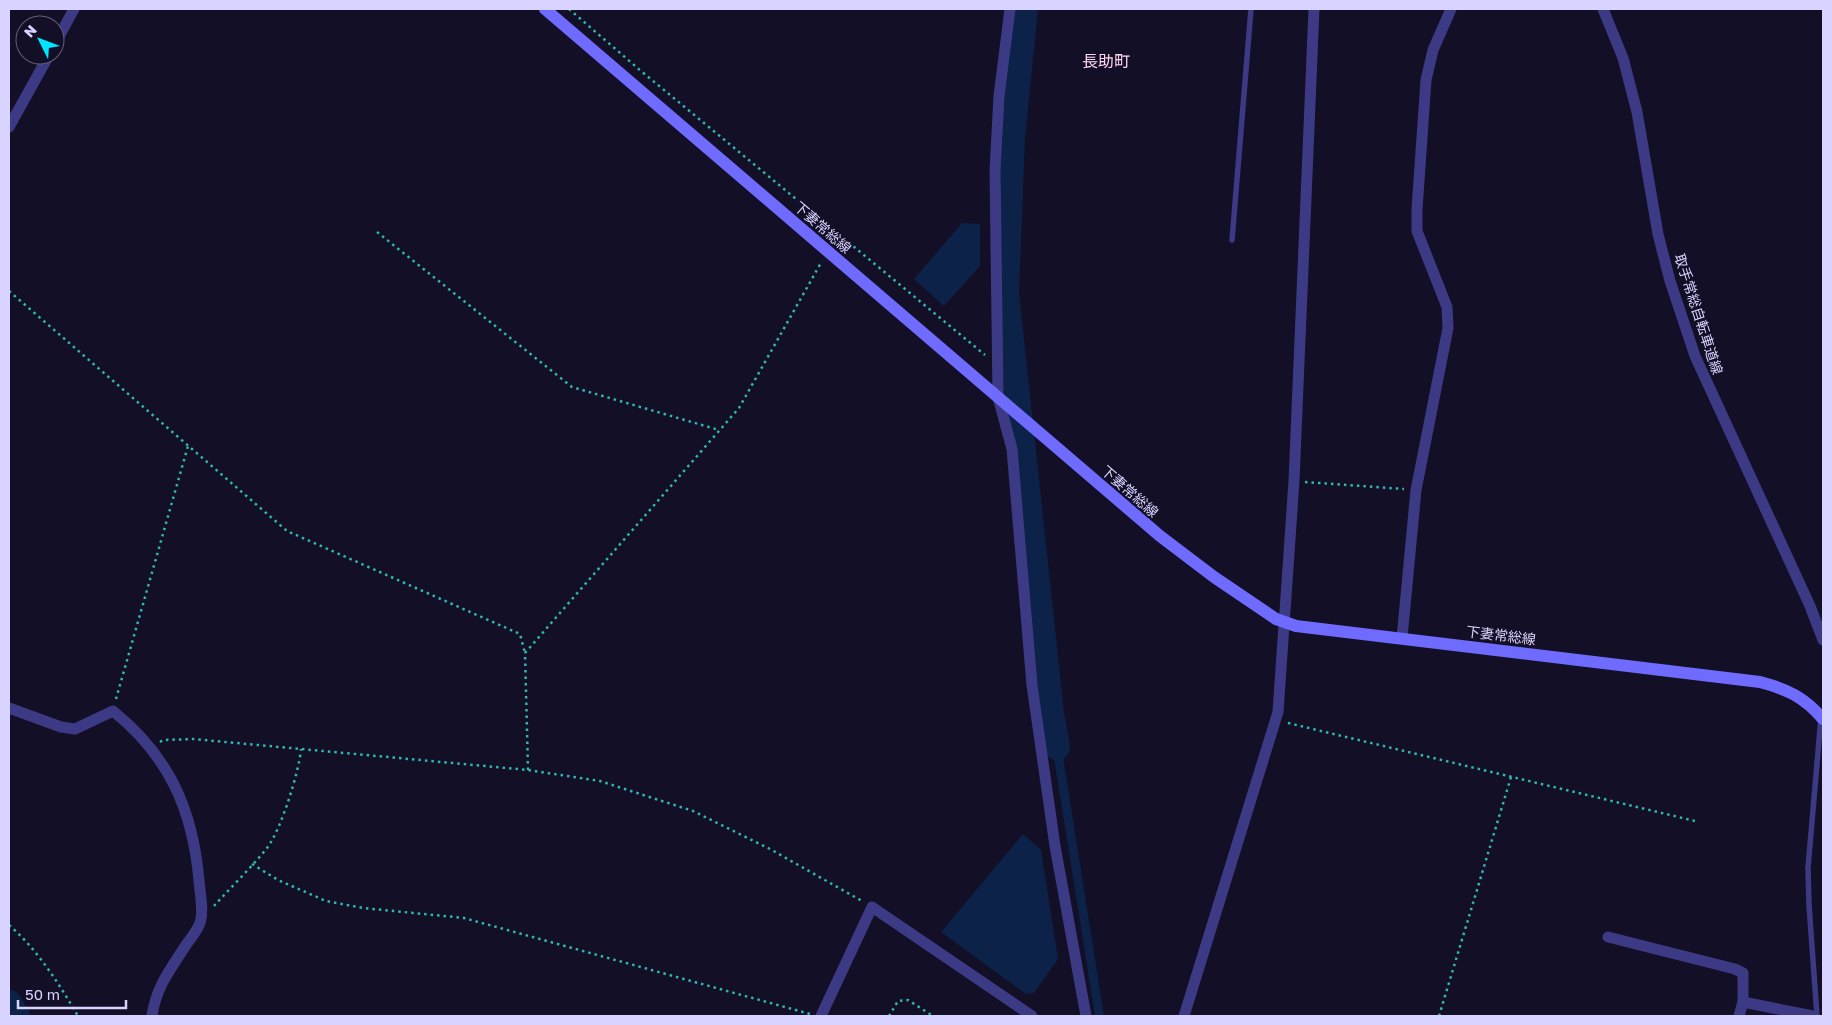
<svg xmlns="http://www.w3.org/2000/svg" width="1832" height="1025" viewBox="0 0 1832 1025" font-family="'Golos Text','Noto Sans JP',sans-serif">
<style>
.water{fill:#0c2248}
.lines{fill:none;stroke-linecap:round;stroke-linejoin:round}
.river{stroke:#0c2248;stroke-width:26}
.path{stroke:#2fb8b0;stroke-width:2.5;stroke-dasharray:2.5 4;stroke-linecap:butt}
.lane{stroke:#3d3a85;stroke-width:5.5}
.street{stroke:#3d3a85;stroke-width:11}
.secondary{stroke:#6f6bff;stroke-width:12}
.labels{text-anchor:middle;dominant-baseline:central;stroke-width:4;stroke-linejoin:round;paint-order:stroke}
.street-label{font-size:14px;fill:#d9d4ff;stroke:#130f26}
.quarter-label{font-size:16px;fill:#ffd6f0;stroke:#130f26}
</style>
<rect width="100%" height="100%" fill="#130f26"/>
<g class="water">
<path d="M962 223 980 224V266L944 306 914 279Z"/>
<path d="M1056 712 1104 1016H1095L1047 714Z"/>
<path d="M1023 834 1041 850 1058 959 1034 993 1026 994 941 932Z"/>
</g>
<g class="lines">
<g class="river">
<path d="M1025 9 1012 138 1006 293 1051 713 1057 747"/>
<path d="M9 1003 17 1016"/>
</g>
<g class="path">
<path d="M569 9 641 71 985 355"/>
<path d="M377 232 572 387 719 430"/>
<path d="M9 291 287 531 520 634 525 653"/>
<path d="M1305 482 1404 489"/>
<path d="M116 699 188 446"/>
<path d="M1288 723 1695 821"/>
<path d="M160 742 163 740 193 739 528 770 600 781 693 811 770 849 862 901"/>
<path d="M528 770 525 653 739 408 822 261"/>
<path d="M252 864 278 880 326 901 363 908 464 918 810 1014"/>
<path d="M214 906C231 887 251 868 267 848 281 830 299 772 301 749"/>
<path d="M9 925C38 950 59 984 78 1016"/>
<path d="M889 1016 898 1001 908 1000 933 1016"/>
<path d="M1439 1016 1511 777"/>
</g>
<g class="lane">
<path d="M1232 240 1251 9"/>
<path d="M1817 1016 1809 905 1808 868 1821 717"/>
</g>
<g class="street">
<path d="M1010 9 999 96 995 170 998 397 1012 449 1032 685 1055 846 1086 1016"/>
<path d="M1603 9 1623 58 1637 112 1658 234 1670 281 1695 356 1810 606 1823 640"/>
<path d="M55 44 74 9"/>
<path d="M9 127 49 55"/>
<path d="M1402 638 1416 490 1448 328 1447 307 1417 231V209L1426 80 1433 50 1451 9"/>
<path d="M9 708 61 727 75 729 113 711C169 756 193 810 199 881 200 893 204 911 200 923 197 931 191 938 186 945 170 970 156 987 152 1016"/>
<path d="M1608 937 1735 969 1743 973V1002L1739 1016"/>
<path d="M1743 1002 1813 1016"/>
<path d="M821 1016 872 907 1032 1016"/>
<path d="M1184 1016 1278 712 1294 481 1314 9"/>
</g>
<path class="secondary" d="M545 9 1160 536 1214 577 1276 619 1296 626 1760 682C1787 689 1804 697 1823 719"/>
</g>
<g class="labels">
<g class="street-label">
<text transform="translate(823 227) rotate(41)">下妻常総線</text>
<text transform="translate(1699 314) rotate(72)">取手常総自転車道線</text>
<text transform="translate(1130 491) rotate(41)">下妻常総線</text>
<text transform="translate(1501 635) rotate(7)">下妻常総線</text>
</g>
<g class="quarter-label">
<text x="1106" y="61">長助町</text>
</g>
</g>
<rect width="1832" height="1025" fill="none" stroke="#d9d4ff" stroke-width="20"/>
<g transform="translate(40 40) rotate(312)"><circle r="24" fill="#130f26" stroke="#625e7d"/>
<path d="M0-4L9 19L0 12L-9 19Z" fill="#00e5ff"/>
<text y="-8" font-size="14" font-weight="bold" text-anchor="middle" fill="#d9d4ff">N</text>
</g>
<path d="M18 1000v8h108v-8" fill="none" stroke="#d9d4ff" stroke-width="2.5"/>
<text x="25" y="1000" font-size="15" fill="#d9d4ff" stroke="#130f26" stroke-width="4" paint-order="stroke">50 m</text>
</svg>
